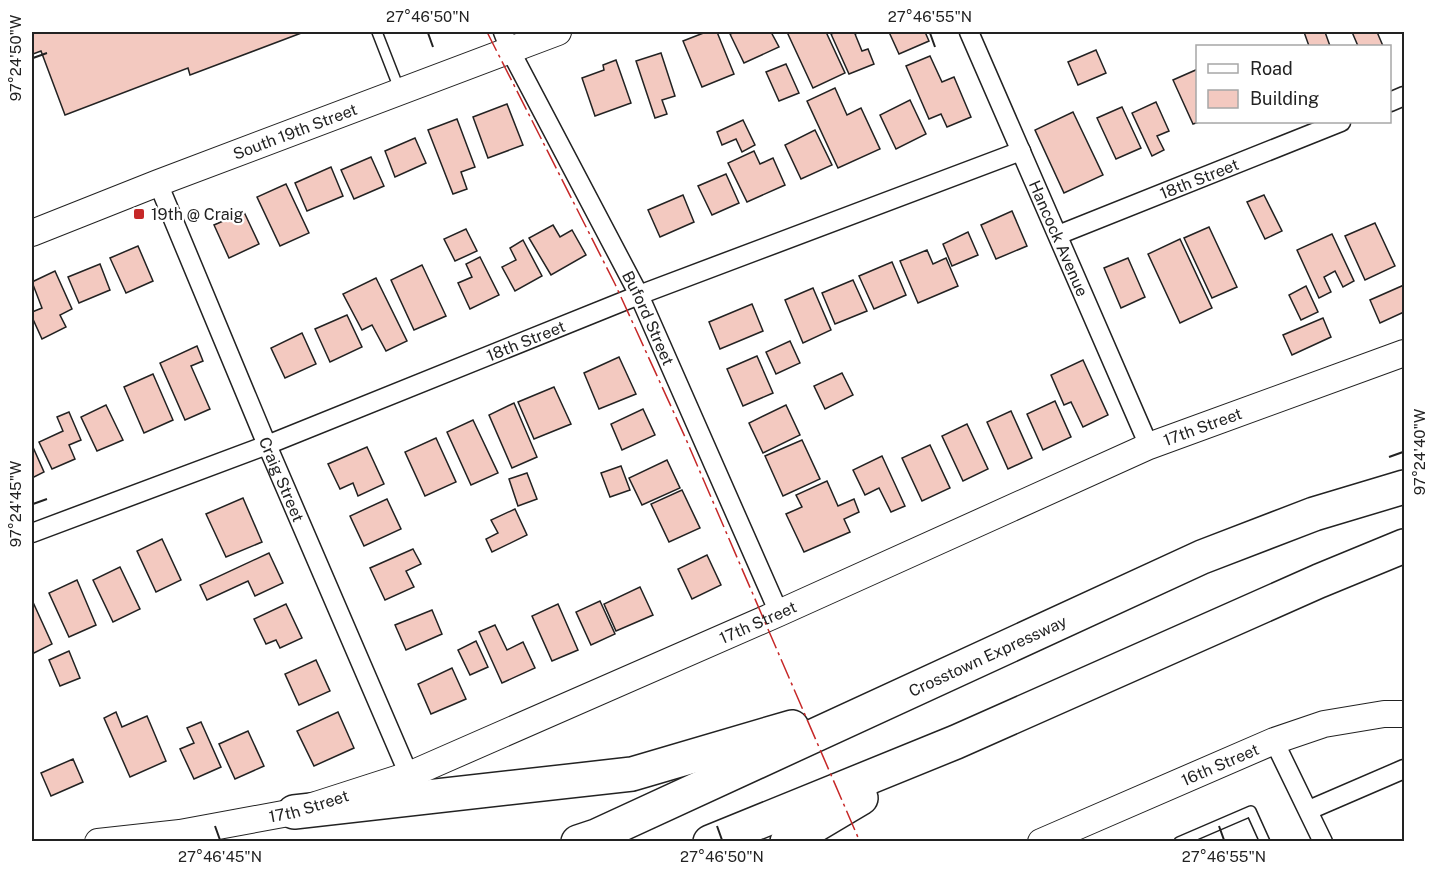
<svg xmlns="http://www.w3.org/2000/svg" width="1436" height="873" viewBox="0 0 1436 873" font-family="'Public Sans',sans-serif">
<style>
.building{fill:#f3c9c0;stroke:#222;stroke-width:1.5}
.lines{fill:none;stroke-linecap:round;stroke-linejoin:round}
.lane-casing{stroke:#222;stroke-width:12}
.street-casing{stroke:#222;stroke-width:21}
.secondary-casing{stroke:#222;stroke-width:28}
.highway-casing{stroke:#222;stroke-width:36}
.lane{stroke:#fff;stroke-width:9}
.street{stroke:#fff;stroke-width:18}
.secondary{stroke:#fff;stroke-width:26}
.highway{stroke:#fff;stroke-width:33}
.power{stroke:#c62828;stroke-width:1.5;stroke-dasharray:21 4.5 3 4.5;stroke-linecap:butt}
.ticks{fill:none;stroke:#222;stroke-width:2}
.poi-dot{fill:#c62828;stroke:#fff;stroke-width:2}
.labels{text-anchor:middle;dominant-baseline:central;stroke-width:4.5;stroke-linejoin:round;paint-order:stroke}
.street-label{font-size:16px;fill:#222;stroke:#fff}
.poi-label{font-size:16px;fill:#222;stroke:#fff;text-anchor:start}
.neatline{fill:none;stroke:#222;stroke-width:2}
.ticks-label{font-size:15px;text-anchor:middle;fill:#222}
</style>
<rect width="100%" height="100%" fill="#fff"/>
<g class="building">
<path d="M38 32H304L190 75 188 68 65 115 41 51 33 54 32 50V34Z"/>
<path d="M706 32H717L734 74 702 87 683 41Z"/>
<path d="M736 32H771L779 47 744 63 730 34Z"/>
<path d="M787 32H826L845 73 813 88Z"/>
<path d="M837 32H860L855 34 862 51 868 49 874 64 849 74 831 34Z"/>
<path d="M889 32H925L929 41 899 54Z"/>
<path d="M1304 32H1325L1330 46H1309Z"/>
<path d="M1352 32H1377L1383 46H1358Z"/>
<path d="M1096 50 1106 73 1078 85 1068 62Z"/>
<path d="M661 53 675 96 662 100 667 114 655 118 636 61Z"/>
<path d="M930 56 942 82 954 77 971 117 947 127 941 114 929 119 906 66Z"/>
<path d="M616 60 631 103 595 116 582 78 604 70 603 65Z"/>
<path d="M786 64 799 93 779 101 766 72Z"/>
<path d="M1198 69 1199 122 1193 124 1173 80Z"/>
<path d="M835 88 847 115 861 108 880 149 838 168 807 101Z"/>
<path d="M910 100 926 134 896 149 880 115Z"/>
<path d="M1156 102 1169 131 1157 136 1164 150 1152 156 1132 113Z"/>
<path d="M507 104 523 145 488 158 473 117Z"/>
<path d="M1122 107 1141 148 1116 159 1097 118Z"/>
<path d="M1073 112 1103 175 1064 193 1035 130Z"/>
<path d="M457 119 475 167 461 172 467 189 453 194 428 130Z"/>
<path d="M743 120 755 145 742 152 736 139 722 145 717 132Z"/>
<path d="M815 130 832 165 801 179 785 145Z"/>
<path d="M415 138 426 163 395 177 385 151Z"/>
<path d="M754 151 760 164 773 158 785 185 747 202 728 163Z"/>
<path d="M371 157 384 186 354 199 341 170Z"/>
<path d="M331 167 343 196 307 211 295 183Z"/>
<path d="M726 174 739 203 712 215 698 186Z"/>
<path d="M286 184 309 233 280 246 257 197Z"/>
<path d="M683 195 694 222 660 237 648 210Z"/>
<path d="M1264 195 1282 231 1265 239 1247 202Z"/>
<path d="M1012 211 1027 246 996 259 981 225Z"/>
<path d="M244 212 259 244 229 258 214 225Z"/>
<path d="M1375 223 1395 266 1365 280 1345 236Z"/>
<path d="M553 225 560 237 572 230 586 255 551 275 529 238Z"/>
<path d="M1209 227 1237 287 1212 298 1184 238Z"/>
<path d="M466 229 477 251 455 261 444 239Z"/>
<path d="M968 232 978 255 952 266 943 244Z"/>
<path d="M1332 234 1354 281 1343 287 1335 271 1324 277 1331 292 1319 298 1297 250Z"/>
<path d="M1180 239 1212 308 1180 323 1148 254Z"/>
<path d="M523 240 542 276 515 291 502 267 516 260 510 248Z"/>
<path d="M138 246 153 281 126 293 110 258Z"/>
<path d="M927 250 933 264 946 258 958 286 918 303 900 261Z"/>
<path d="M480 257 499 295 470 309 458 283 472 277 466 264Z"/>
<path d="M1128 258 1145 297 1121 308 1104 268Z"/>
<path d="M892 262 906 295 874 309 859 276Z"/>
<path d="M100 264 110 290 79 303 68 277Z"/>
<path d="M422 265 446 316 414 330 391 280Z"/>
<path d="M55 271 72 309 60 315 66 327 42 339 32 317V312L42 308 32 282Z"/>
<path d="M376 278 407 341 386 351 372 325 362 330 343 294Z"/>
<path d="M853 280 867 311 835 324 822 293Z"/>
<path d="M1404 285V312L1380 323 1370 300Z"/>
<path d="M1306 286 1318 312 1301 320 1289 295Z"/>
<path d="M813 288 831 330 803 343 785 300Z"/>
<path d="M752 304 763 331 720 349 709 322Z"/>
<path d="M347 315 362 347 330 362 315 329Z"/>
<path d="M1323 318 1331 337 1292 355 1283 335Z"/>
<path d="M302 333 316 364 285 378 271 348Z"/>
<path d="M790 341 800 363 776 374 766 352Z"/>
<path d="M197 346 203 361 191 366 210 409 185 420 160 363Z"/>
<path d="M757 356 773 393 743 406 727 369Z"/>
<path d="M619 357 636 394 599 409 584 373Z"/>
<path d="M1083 360 1108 415 1083 427 1071 402 1064 405 1051 375Z"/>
<path d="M842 373 853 395 825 409 814 386Z"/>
<path d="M153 374 173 420 144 433 124 387Z"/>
<path d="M554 387 571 424 534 439 518 402Z"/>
<path d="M1055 401 1071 437 1043 450 1027 414Z"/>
<path d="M514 403 537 457 512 468 489 415Z"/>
<path d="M106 405 123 440 97 451 81 417Z"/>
<path d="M786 405 800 435 763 453 749 423Z"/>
<path d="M643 409 655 435 622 450 611 424Z"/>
<path d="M1011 411 1032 458 1008 469 987 422Z"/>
<path d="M69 412 81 440 69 445 75 459 52 469 39 442 63 431 57 417Z"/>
<path d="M473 420 498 473 471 485 447 432Z"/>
<path d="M967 424 988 469 963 481 942 436Z"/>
<path d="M436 438 456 482 425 496 405 452Z"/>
<path d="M802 440 820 479 783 496 765 456Z"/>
<path d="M32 445 44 472 32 478Z"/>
<path d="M930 445 950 488 922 501 902 458Z"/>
<path d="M367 447 384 484 358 496 353 483 340 489 328 464Z"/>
<path d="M882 456 905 506 891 512 879 488 865 495 853 470Z"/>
<path d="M667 460 680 488 642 505 629 478Z"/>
<path d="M621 466 630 490 610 497 601 473Z"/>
<path d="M527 473 537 499 518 506 509 479Z"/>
<path d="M827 481 838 506 854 499 859 512 844 519 850 532 804 552 786 514 802 507 796 495Z"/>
<path d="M682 490 700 528 669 542 651 504Z"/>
<path d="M243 498 262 542 226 557 206 514Z"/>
<path d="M387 499 401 529 364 546 350 516Z"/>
<path d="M515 509 527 535 492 552 486 539 498 533 491 520Z"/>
<path d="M162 539 181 580 156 592 137 551Z"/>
<path d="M413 549 421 564 406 571 414 587 385 600 370 568Z"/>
<path d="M269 553 283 583 255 596 248 581 207 600 200 585Z"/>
<path d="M707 555 721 585 692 599 678 569Z"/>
<path d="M120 567 140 609 113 622 93 580Z"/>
<path d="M77 580 96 625 69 637 49 593Z"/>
<path d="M640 587 653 615 616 631 604 604Z"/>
<path d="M32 600 52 644 32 654Z"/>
<path d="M600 601 615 634 591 645 576 612Z"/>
<path d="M286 604 302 638 280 648 276 640 266 644 254 619Z"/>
<path d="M558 604 578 650 552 661 532 616Z"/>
<path d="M432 610 442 634 406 650 395 625Z"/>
<path d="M495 625 507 650 523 642 535 668 502 683 479 632Z"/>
<path d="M476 641 488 667 470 675 458 650Z"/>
<path d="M69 651 80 678 60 686 49 660Z"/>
<path d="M316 660 330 691 299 705 285 674Z"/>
<path d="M452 668 466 699 431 714 418 684Z"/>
<path d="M116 712 122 727 147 716 166 761 130 777 104 718Z"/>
<path d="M338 712 354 748 314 766 297 731Z"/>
<path d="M201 722 221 767 194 779 180 749 194 743 187 728Z"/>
<path d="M248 731 264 766 235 779 219 744Z"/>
<path d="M73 759 83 782 51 796 41 773Z"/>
</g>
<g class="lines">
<g class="lane-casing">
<g id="lane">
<path d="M377 32 400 91"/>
<path d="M1179 842 1251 811 1265 842"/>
</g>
</g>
<g class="street-casing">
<g id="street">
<path id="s1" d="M503 32 510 50 639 295 779 613"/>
<path id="s2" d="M969 32 1149 446"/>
<path d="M1390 102 1404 96"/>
<path id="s3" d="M158 183 267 445 409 775"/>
<path id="s4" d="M1058 235 1341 122"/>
<path id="s5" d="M32 533 267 445 639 295 1021 151"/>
<path d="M1274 741 1323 842"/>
<path d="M1309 810 1404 769"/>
</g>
</g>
<g class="secondary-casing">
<g id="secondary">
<path id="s6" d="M32 233 158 183 558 32"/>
<path id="s7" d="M98 842 180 833 294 812 409 775 779 613 1149 446 1404 353"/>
<path id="s8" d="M1041 842 1274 741 1324 724 1384 714H1404"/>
</g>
</g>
<g class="highway-casing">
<g id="highway">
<path d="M294 812 632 774 792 727"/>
<path id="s9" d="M578 842 596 836 1202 557 1314 514 1404 487"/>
<path d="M710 842 956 742 1319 581 1404 546"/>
<path d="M787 842 861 798"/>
</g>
</g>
<use href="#lane" class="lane"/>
<use href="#street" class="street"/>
<use href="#secondary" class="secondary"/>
<use href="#highway" class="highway"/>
<path class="power" d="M487 32 615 284 685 437 860 842"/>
</g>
<path class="ticks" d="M428 33 433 47M930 33 935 47M33 58 47 53M1389 457 1403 452M33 504 47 499M215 826 220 840M717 826 722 840M1219 826 1224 840"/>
<rect class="poi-dot" x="133" y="208" width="12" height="12" rx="3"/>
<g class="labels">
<g class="street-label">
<text stroke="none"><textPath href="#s6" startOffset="282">South 19th Street</textPath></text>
<text stroke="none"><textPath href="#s4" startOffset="152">18th Street</textPath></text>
<text stroke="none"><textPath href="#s2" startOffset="225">Hancock Avenue</textPath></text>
<text stroke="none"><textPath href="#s1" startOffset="321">Buford Street</textPath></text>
<text stroke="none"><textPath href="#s5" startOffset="530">18th Street</textPath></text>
<text stroke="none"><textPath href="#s7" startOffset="1186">17th Street</textPath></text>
<text stroke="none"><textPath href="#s3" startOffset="321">Craig Street</textPath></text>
<text stroke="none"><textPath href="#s7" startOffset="700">17th Street</textPath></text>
<text stroke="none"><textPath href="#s9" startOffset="450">Crosstown Expressway</textPath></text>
<text stroke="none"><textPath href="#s8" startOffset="195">16th Street</textPath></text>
<text stroke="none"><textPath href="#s7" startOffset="214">17th Street</textPath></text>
</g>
<g class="poi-label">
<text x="151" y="214">19th @ Craig</text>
</g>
</g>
<rect width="1436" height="873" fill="none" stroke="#ffffff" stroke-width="66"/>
<rect x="1196" y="45" width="195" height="78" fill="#ffffff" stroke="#a7a7a7" stroke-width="1.5"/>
<rect x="1208" y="64" width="30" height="9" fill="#ffffff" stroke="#a7a7a7" stroke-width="1.5"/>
<text x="1250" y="75" font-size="18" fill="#222222">Road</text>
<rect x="1208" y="90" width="30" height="18" fill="#f3c9c0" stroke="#a7a7a7" stroke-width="1.5"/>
<text x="1250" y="105" font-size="18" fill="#222222">Building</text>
<rect x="33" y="33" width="1370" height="807" class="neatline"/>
<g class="ticks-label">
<text x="428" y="22">27°46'50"N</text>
<text x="930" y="22">27°46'55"N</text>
<text transform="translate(16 58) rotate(-90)" y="5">97°24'50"W</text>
<text transform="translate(1420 452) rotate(-90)" y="5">97°24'40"W</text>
<text transform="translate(16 504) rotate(-90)" y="5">97°24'45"W</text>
<text x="220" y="862">27°46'45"N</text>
<text x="722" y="862">27°46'50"N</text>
<text x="1224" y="862">27°46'55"N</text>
</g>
</svg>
